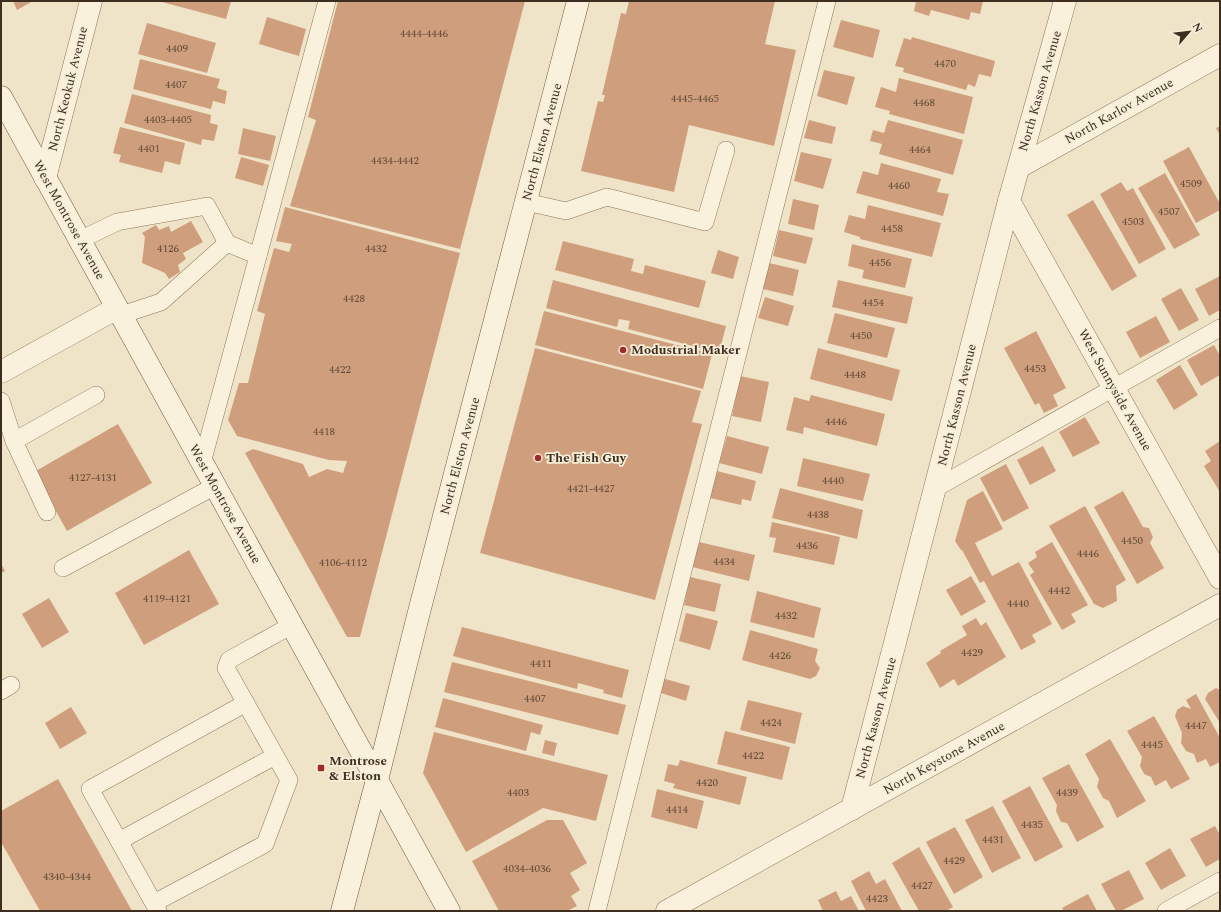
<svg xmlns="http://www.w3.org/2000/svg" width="1221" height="912" viewBox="0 0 1221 912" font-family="Spectral,serif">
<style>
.building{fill:#cf9f7d}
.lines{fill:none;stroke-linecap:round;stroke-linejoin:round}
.service-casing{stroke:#8d765c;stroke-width:18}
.minor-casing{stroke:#8d765c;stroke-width:23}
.secondary-casing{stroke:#6f573f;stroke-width:23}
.service{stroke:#faf1dc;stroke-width:17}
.minor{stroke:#faf1dc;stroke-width:22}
.secondary{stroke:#faf1dc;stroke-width:22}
.poi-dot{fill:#9e2a2b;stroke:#f7eed8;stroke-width:1.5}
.labels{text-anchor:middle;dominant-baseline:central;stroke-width:3.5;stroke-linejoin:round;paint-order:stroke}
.number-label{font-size:11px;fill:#624a37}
.street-label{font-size:13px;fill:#3d2e20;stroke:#f7eed8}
.poi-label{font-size:13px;font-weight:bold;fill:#3d2e20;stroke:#f7eed8;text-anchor:start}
</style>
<rect width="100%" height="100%" fill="#f0e4c8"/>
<g class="building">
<path d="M13 1H33L17 10Z"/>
<path d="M158 1H231L226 19Z"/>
<path d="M338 1H525L460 249 290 206 316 120 308 117Z"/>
<path d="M629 1H775L765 44 796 50 774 146 689 125 674 192 581 171 598 101 603 102 605 95H602L621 13 626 14Z"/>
<path d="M916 1H983L980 14 971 12 969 20 931 10 929 16 914 11Z"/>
<path d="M267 17 306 29 299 56 259 44Z"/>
<path d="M841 20 880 30 873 58 833 47Z"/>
<path d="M147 23 216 43 207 73 138 54Z"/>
<path d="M912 37 995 61 991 77 979 74 975 87 968 84 966 90 903 72 904 68 895 66 904 38 911 40Z"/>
<path d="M140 59 220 79 217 88 227 91 225 104 213 101 211 109 133 89Z"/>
<path d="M824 70 855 77 847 105 817 96Z"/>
<path d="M899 78 973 97 964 134 889 114 890 111 875 107 881 87 896 92Z"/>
<path d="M132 94 211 115 210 123 218 125 214 141 202 139 201 145 124 123Z"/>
<path d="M809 120 836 127 832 144 804 138Z"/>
<path d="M888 120 963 140 953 175 879 154 882 144 870 141 873 130 884 133Z"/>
<path d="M1220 126V135L1216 128Z"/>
<path d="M120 127 185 143 180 165 165 161 162 173 119 162 121 155 113 153Z"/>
<path d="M243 128 276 136 270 161 238 154Z"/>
<path d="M1189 147 1220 204V210L1196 223 1163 161Z"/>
<path d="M801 152 832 159 823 189 794 181Z"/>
<path d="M241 157 269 165 263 186 235 178Z"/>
<path d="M881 163 941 179 937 192 949 194 943 216 856 193 863 171 878 175Z"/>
<path d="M1165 173 1200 235 1174 249 1138 188Z"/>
<path d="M1121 182 1127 191 1133 188 1166 249 1139 264 1100 194Z"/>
<path d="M793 199 819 205 814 230 788 224Z"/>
<path d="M1093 200 1137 276 1112 291 1067 215Z"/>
<path d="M868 205 941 223 932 257 860 239V237L844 232 849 215 865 219Z"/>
<path d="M285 207 460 253 360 637H347L245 453 253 449 303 464 309 477 327 469 343 473 347 461 329 460 237 436 228 420 239 383H248L265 314 257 311 274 248 289 252 292 244 276 241Z"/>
<path d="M191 221 203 242 183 253 186 259 178 265 180 272 169 279 165 273 142 263 145 237 142 233 156 225 159 230 169 226 171 232Z"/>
<path d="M779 230 813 238 806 264 773 256Z"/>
<path d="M563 241 634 259 631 271 643 274 645 265 706 281 699 308 555 270Z"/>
<path d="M852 244 912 259 905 288 862 278 864 270 848 266Z"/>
<path d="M718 250 739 257 733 279 711 273Z"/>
<path d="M769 263 799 270 793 296 763 289Z"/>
<path d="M1220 276V310L1209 316 1195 289Z"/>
<path d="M553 280 726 326 719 353 628 329 630 321 619 319 617 327 546 308Z"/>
<path d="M838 280 913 297 907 324 832 307Z"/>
<path d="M1181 288 1199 320 1179 331 1161 299Z"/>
<path d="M765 297 794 306 788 326 758 318Z"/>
<path d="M544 311 712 354 703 389 535 345Z"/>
<path d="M835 313 895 328 887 358 827 343Z"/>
<path d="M1156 316 1170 342 1140 358 1126 332Z"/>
<path d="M1036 331 1066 388 1053 395 1058 406 1044 413 1039 403 1035 405 1004 348Z"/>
<path d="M1214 345 1220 356V375L1201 386 1187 360Z"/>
<path d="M535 348 701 391 692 422 702 424 655 600 480 553Z"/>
<path d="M818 348 900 370 892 401 810 379Z"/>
<path d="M1180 365 1198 395 1174 410 1156 380Z"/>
<path d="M740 376 769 382 761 422 732 416Z"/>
<path d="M811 395 885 414 877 446 804 427 803 434 786 430 794 397 809 401Z"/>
<path d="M1085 417 1100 443 1073 457 1059 432Z"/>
<path d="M118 424 152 483 67 531 34 472Z"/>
<path d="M727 436 769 447 762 474 719 463Z"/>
<path d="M1220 441V492L1204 466 1211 461 1205 451Z"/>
<path d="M1043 446 1056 471 1030 485 1017 460Z"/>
<path d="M803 458 870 474 863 501 797 486Z"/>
<path d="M1006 464 1029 508 1003 522 980 478Z"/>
<path d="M717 471 756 481 751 501 742 499 741 505 710 498Z"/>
<path d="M780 488 863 510 857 539 772 518Z"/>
<path d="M983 491 1003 529 975 543 992 576 1019 562 1052 624 1032 635 1036 642 1021 650 984 581 980 583 962 550H961L955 541 967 500Z"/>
<path d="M1123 491 1143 527 1149 528 1153 537 1150 543 1164 568 1137 584 1094 507Z"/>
<path d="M1085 506 1126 580 1116 586 1117 601 1103 608 1094 604 1049 526Z"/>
<path d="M772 522 840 537 834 565 773 552 776 538 769 537Z"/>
<path d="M699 542 755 555 749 581 692 567Z"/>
<path d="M1052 542 1088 605 1071 614 1076 622 1062 630 1030 575 1034 572 1028 563 1037 557 1035 552Z"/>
<path d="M189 550 219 604 144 645 115 593Z"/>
<path d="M1 564 5 571 1 573Z"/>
<path d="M971 576 986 602 961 616 946 590Z"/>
<path d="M690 577 721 584 715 612 684 605Z"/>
<path d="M757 591 821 608 814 638 750 622Z"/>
<path d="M49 598 69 632 42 648 22 614Z"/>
<path d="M686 613 718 621 710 650 679 641Z"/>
<path d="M976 618 981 626 986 622 1006 657 958 686 954 679 940 688 926 663 941 653 940 651 967 635 962 626Z"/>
<path d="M462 627 629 670 622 698 603 693 604 690 578 683 577 689 453 656Z"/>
<path d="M750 630 818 649 815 661 820 668 816 676 810 679 742 660Z"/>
<path d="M452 662 626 705 618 735 444 692Z"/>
<path d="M662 678 690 686 686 701 658 692Z"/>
<path d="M1216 688 1220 690V723L1205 699 1208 693Z"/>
<path d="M1196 694 1220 738V762L1210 767 1206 759 1197 763 1194 754 1186 751 1181 743 1182 733 1175 716 1177 710 1183 706 1191 709 1186 700Z"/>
<path d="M443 698 543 725 540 735 531 732 526 751 435 727Z"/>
<path d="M748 700 802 713 795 744 740 730Z"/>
<path d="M71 707 87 733 60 749 45 723Z"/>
<path d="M1154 716 1190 779 1171 789 1166 780 1155 786 1151 777 1144 774 1140 766 1142 757 1127 731Z"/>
<path d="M725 731 790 747 782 780 717 764Z"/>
<path d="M434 732 608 775 596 821 543 808 466 852 423 773Z"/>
<path d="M1110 739 1146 801 1117 818 1109 801 1103 798 1097 787 1099 779 1085 754Z"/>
<path d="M545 740 557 743 554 756 542 753Z"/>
<path d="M680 760 747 777 740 805 673 788 675 784 664 781 668 764 678 766Z"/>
<path d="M1069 764 1104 827 1077 842 1067 823 1061 822 1056 811 1057 805 1042 778Z"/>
<path d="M58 779 132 911H40L1 842V811Z"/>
<path d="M1030 786 1063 847 1035 862 1002 801Z"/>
<path d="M657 789 704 801 697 829 651 817Z"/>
<path d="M993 806 1021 858 992 873 965 820Z"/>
<path d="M547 820H563L587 863 570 873 580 890 571 896 577 906 567 911H499L472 861Z"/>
<path d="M1215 826 1220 835V859L1206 867 1190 839Z"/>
<path d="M955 827 983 877 954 894 926 842Z"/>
<path d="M919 847 953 907 946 911H919L892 863Z"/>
<path d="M1170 848 1186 876 1161 890 1145 863Z"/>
<path d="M1129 870 1144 899 1121 911H1116L1101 884Z"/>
<path d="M869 871 876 884 885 879 902 911H866L851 881Z"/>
<path d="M836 891 841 901 851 896 859 911H823L818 900Z"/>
<path d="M1088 894 1097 911H1064L1062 908Z"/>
</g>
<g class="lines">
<g class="service-casing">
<g id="service">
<path d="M526 202 566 211 607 197 705 222 726 150"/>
<path d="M80 240 117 222 207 206 227 243 161 302 121 315"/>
<path d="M227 243 258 256"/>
<path d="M1 401 14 441 47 512"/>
<path d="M14 441 96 395"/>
<path d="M202 463 327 1"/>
<path d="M936 488 1220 328"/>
<path d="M63 568 215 486"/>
<path d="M1 691 11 685"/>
<path d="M119 841 275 756"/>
<path d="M154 903 265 844 289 780 226 668 229 660 292 625"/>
<path d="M158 911 90 789 246 703"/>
<path d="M597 911 827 1"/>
<path d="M1166 911 1220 881"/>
</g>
</g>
<g class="minor-casing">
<g id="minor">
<path d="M1019 167 1220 55"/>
<path d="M45 178 91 1"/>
<path d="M1009 201 1220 578"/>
<path d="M1 372 117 308"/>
<path d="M852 809 1009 201 1065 1"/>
<path d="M667 911 1220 605"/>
</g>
</g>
<g class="secondary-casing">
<g id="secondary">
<path d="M1 97 449 911"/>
<path d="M342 911 377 780 418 616 578 1"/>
</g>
</g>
<use href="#service" class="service"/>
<use href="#minor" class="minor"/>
<use href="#secondary" class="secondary"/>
</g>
<g class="poi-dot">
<circle cx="623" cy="350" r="4"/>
<circle cx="538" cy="458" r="4"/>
<rect x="317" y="764" width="8" height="8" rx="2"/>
</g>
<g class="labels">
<g class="number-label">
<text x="424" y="33">4444-4446</text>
<text x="177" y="48">4409</text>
<text x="945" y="63">4470</text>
<text x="176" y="84">4407</text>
<text x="695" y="98">4445-4465</text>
<text x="924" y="102">4468</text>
<text x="168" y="119">4403-4405</text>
<text x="149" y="148">4401</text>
<text x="920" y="149">4464</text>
<text x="395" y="160">4434-4442</text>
<text x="1191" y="183">4509</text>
<text x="899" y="185">4460</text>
<text x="1169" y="211">4507</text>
<text x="1133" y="221">4503</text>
<text x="892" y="228">4458</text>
<text x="168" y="248">4126</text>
<text x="376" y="248">4432</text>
<text x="880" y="262">4456</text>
<text x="354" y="298">4428</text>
<text x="873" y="302">4454</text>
<text x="861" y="335">4450</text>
<text x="1035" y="368">4453</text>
<text x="340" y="369">4422</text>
<text x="855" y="374">4448</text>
<text x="836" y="421">4446</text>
<text x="324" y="431">4418</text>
<text x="93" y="477">4127-4131</text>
<text x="833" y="480">4440</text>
<text x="591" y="488">4421-4427</text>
<text x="818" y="514">4438</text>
<text x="1132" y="540">4450</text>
<text x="807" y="545">4436</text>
<text x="1088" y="553">4446</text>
<text x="724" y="561">4434</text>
<text x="343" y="562">4106-4112</text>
<text x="1059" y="590">4442</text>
<text x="167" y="598">4119-4121</text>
<text x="1018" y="603">4440</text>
<text x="786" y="615">4432</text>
<text x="972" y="652">4429</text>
<text x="780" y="655">4426</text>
<text x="541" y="663">4411</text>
<text x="535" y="698">4407</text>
<text x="771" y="722">4424</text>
<text x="1196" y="725">4447</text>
<text x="1152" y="744">4445</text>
<text x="753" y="755">4422</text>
<text x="707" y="782">4420</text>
<text x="518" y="792">4403</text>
<text x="1067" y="792">4439</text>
<text x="677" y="809">4414</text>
<text x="1032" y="824">4435</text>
<text x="993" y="839">4431</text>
<text x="954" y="860">4429</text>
<text x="527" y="868">4034-4036</text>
<text x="67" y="876">4340-4344</text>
<text x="922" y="885">4427</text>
<text x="877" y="898">4423</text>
</g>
<g class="street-label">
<text transform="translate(68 89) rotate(-76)">North Keokuk Avenue</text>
<text transform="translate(1040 91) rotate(-74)">North Kasson Avenue</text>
<text transform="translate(1119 111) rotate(-29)">North Karlov Avenue</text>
<text transform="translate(542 142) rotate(-75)">North Elston Avenue</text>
<text transform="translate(69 220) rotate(61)">West Montrose Avenue</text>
<text transform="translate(1115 390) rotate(61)">West Sunnyside Avenue</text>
<text transform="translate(957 405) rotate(-76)">North Kasson Avenue</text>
<text transform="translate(460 456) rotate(-75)">North Elston Avenue</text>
<text transform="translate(225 504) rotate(61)">West Montrose Avenue</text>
<text transform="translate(876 718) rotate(-75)">North Kasson Avenue</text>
<text transform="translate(944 758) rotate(-29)">North Keystone Avenue</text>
</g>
<g class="poi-label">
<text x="631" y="350">Modustrial Maker</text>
<text x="546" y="458">The Fish Guy</text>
<text x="329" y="761">Montrose<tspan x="329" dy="15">&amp; Elston</tspan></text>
</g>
</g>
<rect width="1221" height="912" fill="none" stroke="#3d2e20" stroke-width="4"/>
<g transform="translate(1189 32) rotate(62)" stroke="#f7eed8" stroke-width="3" paint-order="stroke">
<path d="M0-3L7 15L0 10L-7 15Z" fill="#3d2e20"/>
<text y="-6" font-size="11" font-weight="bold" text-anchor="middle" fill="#3d2e20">N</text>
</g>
</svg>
